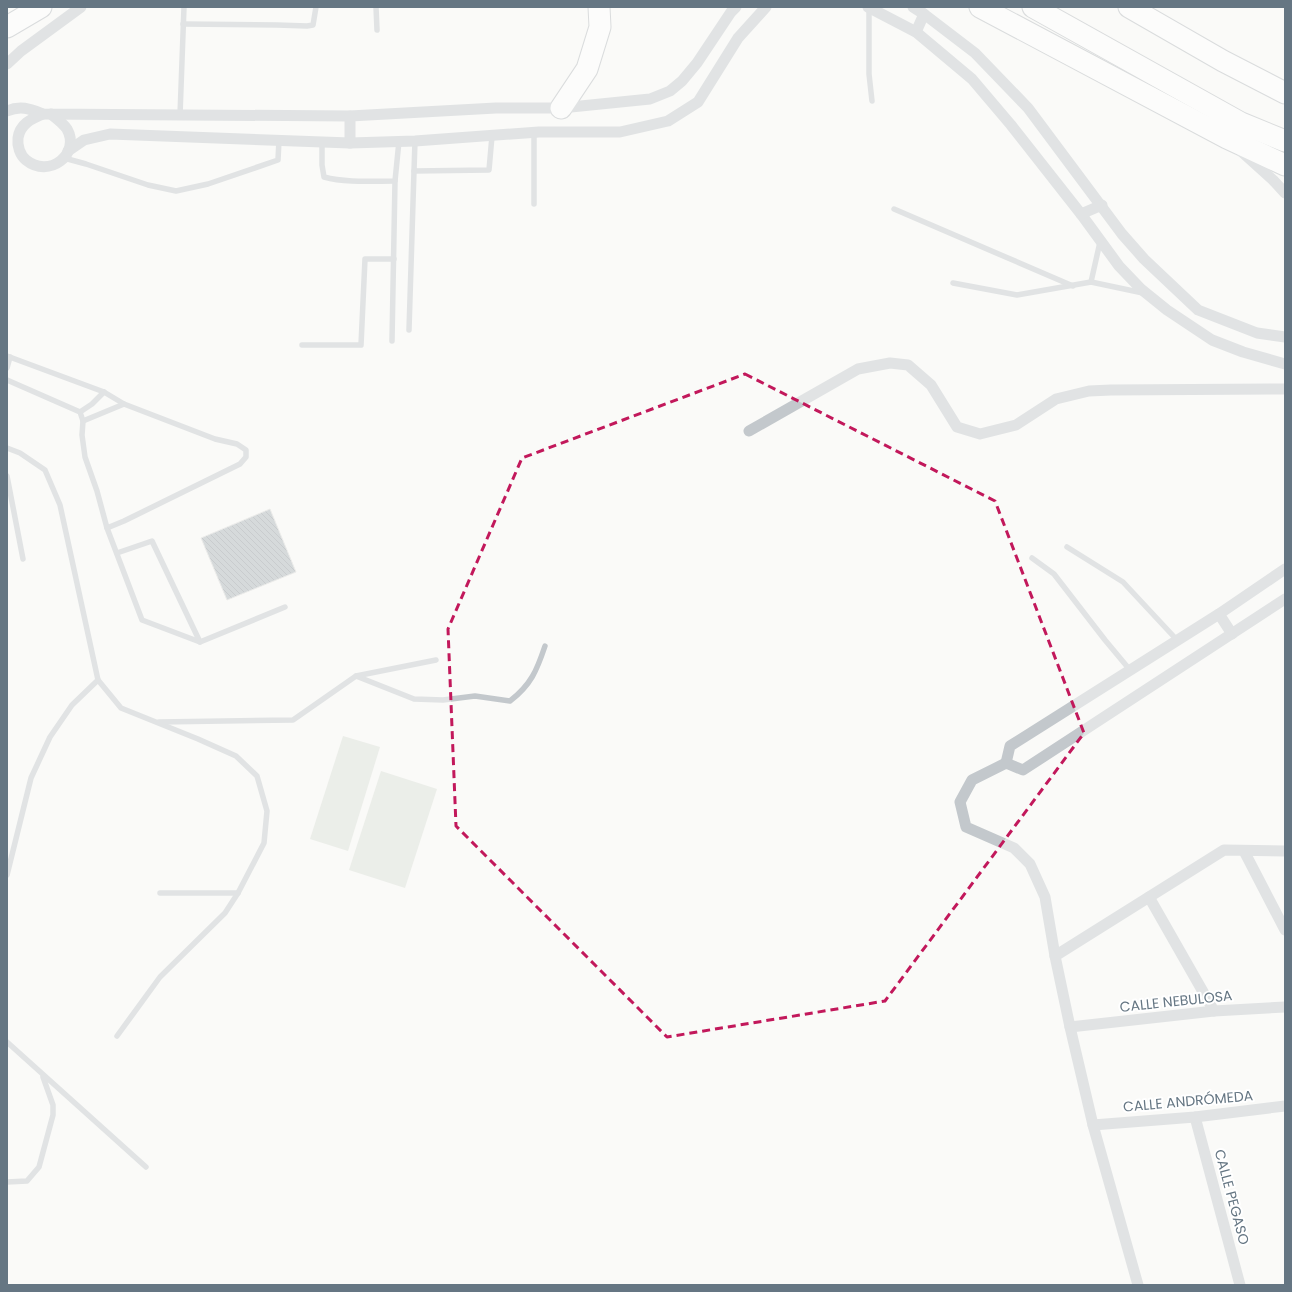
<svg xmlns="http://www.w3.org/2000/svg" width="1292" height="1292" viewBox="0 0 1292 1292" font-family="Poppins,sans-serif">
<style>
.green{fill:#dadfd7}
.building{fill:url(#building-back-hatch);stroke:#dcdcda}
.lines{fill:none;stroke-linecap:round;stroke-linejoin:round}
.motorway-casing{stroke:#b4b9bd;stroke-width:23}
.service{stroke:#c3c8cc;stroke-width:5.5}
.minor{stroke:#c3c8cc;stroke-width:11}
.motorway{stroke:#fff;stroke-width:21}
.marked{fill:none;stroke:#c2185b;stroke-width:3;stroke-dasharray:8 5;stroke-linejoin:round}
.labels{text-anchor:middle;dominant-baseline:central;stroke-width:4;stroke-linejoin:round;paint-order:stroke}
.street-label{font-size:14px;fill:#657683;stroke:#fff}
</style>
<defs>
<pattern id="building-back-hatch" width="6" height="6" patternUnits="userSpaceOnUse"><rect width="6" height="6" fill="#aab3b9"/><path d="M-1 5l2 2M0 0l6 6M5-1l2 2" fill="none" stroke="#8e969c"/></pattern>
</defs>
<rect width="100%" height="100%" fill="#fafaf8"/>
<g class="green">
<path d="M343 736 380 747 348 851 310 839Z"/>
<path d="M381 771 437 789 405 888 349 870Z"/>
</g>
<path class="building" d="M270 509 296 572 227 600 201 538Z"/>
<g class="lines">
<g class="motorway-casing">
<g id="motorway">
<path d="M980 7 1227 138 1285 165"/>
<path d="M1033 7 1241 123 1285 141"/>
<path d="M1129 7 1223 61 1285 93"/>
<path d="M7 27 41 7"/>
<path d="M561 108 587 69 600 27 599 7"/>
</g>
</g>
<g class="service">
<path d="M376 7 377 30"/>
<path d="M869 8V74L872 101"/>
<path d="M183 24 277 25 307 26 313 25 316 7"/>
<path d="M180 115 184 7"/>
<path d="M534 133V204"/>
<path d="M415 141 414 171 489 170 492 136"/>
<path d="M322 142V165L324 177C346 183 372 181 395 181L399 141"/>
<path d="M64 158 86 164 148 185 176 191 208 184 278 160 279 140"/>
<path d="M894 209 1073 286"/>
<path d="M1091 282 1100 242"/>
<path d="M953 283 1017 295 1091 282 1143 293"/>
<path d="M409 330 414 171"/>
<path d="M392 341 395 181"/>
<path d="M302 345H361L365 259H394"/>
<path d="M7 356 104 392 124 404 215 439 237 444 246 450V457L240 464 124 521 107 528 97 491 85 457 82 435 83 421 80 412 7 380"/>
<path d="M7 368 10 357"/>
<path d="M80 412 92 404 104 392"/>
<path d="M83 421 124 404"/>
<path d="M7 448 20 453 45 470 60 505 98 680 72 705 50 737 31 778 7 875"/>
<path d="M7 476 23 559"/>
<path d="M107 528 142 620 200 642 285 607"/>
<path d="M1067 547 1123 582 1177 640"/>
<path d="M117 553 152 541 200 642"/>
<path d="M1032 558 1054 574 1105 640 1130 670"/>
<path d="M356 676 414 699 443 700 475 696 510 701C531 685 537 670 545 646"/>
<path d="M98 680 121 708 198 739 236 756 257 776 267 811 264 843 238 893 225 913 160 977 117 1036"/>
<path d="M159 722 293 720 356 676 436 660"/>
<path d="M160 893H238"/>
<path d="M7 1042 146 1167"/>
<path d="M7 1182 27 1181 39 1167 53 1115V1105L43 1077"/>
</g>
<g class="minor">
<path d="M868 7 916 32 972 79 1011 125 1081 214 1119 266 1141 289 1167 310 1212 340 1243 352 1285 364"/>
<path d="M913 7 924 14 975 53 1028 108 1122 234 1144 259 1198 310 1257 333 1285 337"/>
<path d="M916 32 924 14"/>
<path d="M7 64 21 51 81 7"/>
<path d="M7 111C21 105 30 109 43 114L350 116 496 108H561L650 99 670 91 682 81 697 63 731 12 736 7"/>
<path d="M43 114C31 119 20 124 18 138 17 146 20 155 26 160 49 179 81 154 67 129 63 123 56 118 51 114"/>
<path d="M350 143V116"/>
<path d="M68 151 84 140 110 134 350 143 415 141 539 132H620L668 121 698 102 738 38 766 7"/>
<path d="M1242 152 1273 180 1285 193"/>
<path d="M1081 214 1102 205"/>
<path d="M749 431 858 369 890 363 908 365 931 385 957 427 980 434 1016 425 1056 399 1089 391 1111 390 1285 389"/>
<path d="M1219 614 1232 634"/>
<path d="M1006 763 1010 746 1219 614 1285 569"/>
<path d="M1244 851 1285 930"/>
<path d="M1149 897 1214 1011"/>
<path d="M1055 956 1224 850 1285 851"/>
<path d="M1070 1027 1214 1011 1285 1007"/>
<path d="M1195 1117 1240 1285"/>
<path d="M1093 1125 1195 1117 1285 1106"/>
<path d="M1138 1285 1093 1125 1070 1027 1055 956 1045 897 1030 864 1014 848 966 827 960 802 972 780 1006 763 1023 770 1285 599"/>
</g>
<use href="#motorway" class="motorway"/>
</g>
<path d="M0 0H1292V1292H0ZM745 374 995 501 1084 733 885 1001 667 1037 456 826 448 629 522 458Z" fill="#fafaf8" fill-opacity=".55" fill-rule="evenodd"/>
<path class="marked" d="M745 374 995 501 1084 733 885 1001 667 1037 456 826 448 629 522 458Z"/>
<g class="labels">
<g class="street-label">
<text transform="translate(1176 1001) rotate(-6)">CALLE NEBULOSA</text>
<text transform="translate(1188 1101) rotate(-5)">CALLE ANDRÓMEDA</text>
<text transform="translate(1232 1197) rotate(75)">CALLE PEGASO</text>
</g>
</g>
<rect width="1292" height="1292" fill="none" stroke="#657683" stroke-width="16"/>
</svg>
